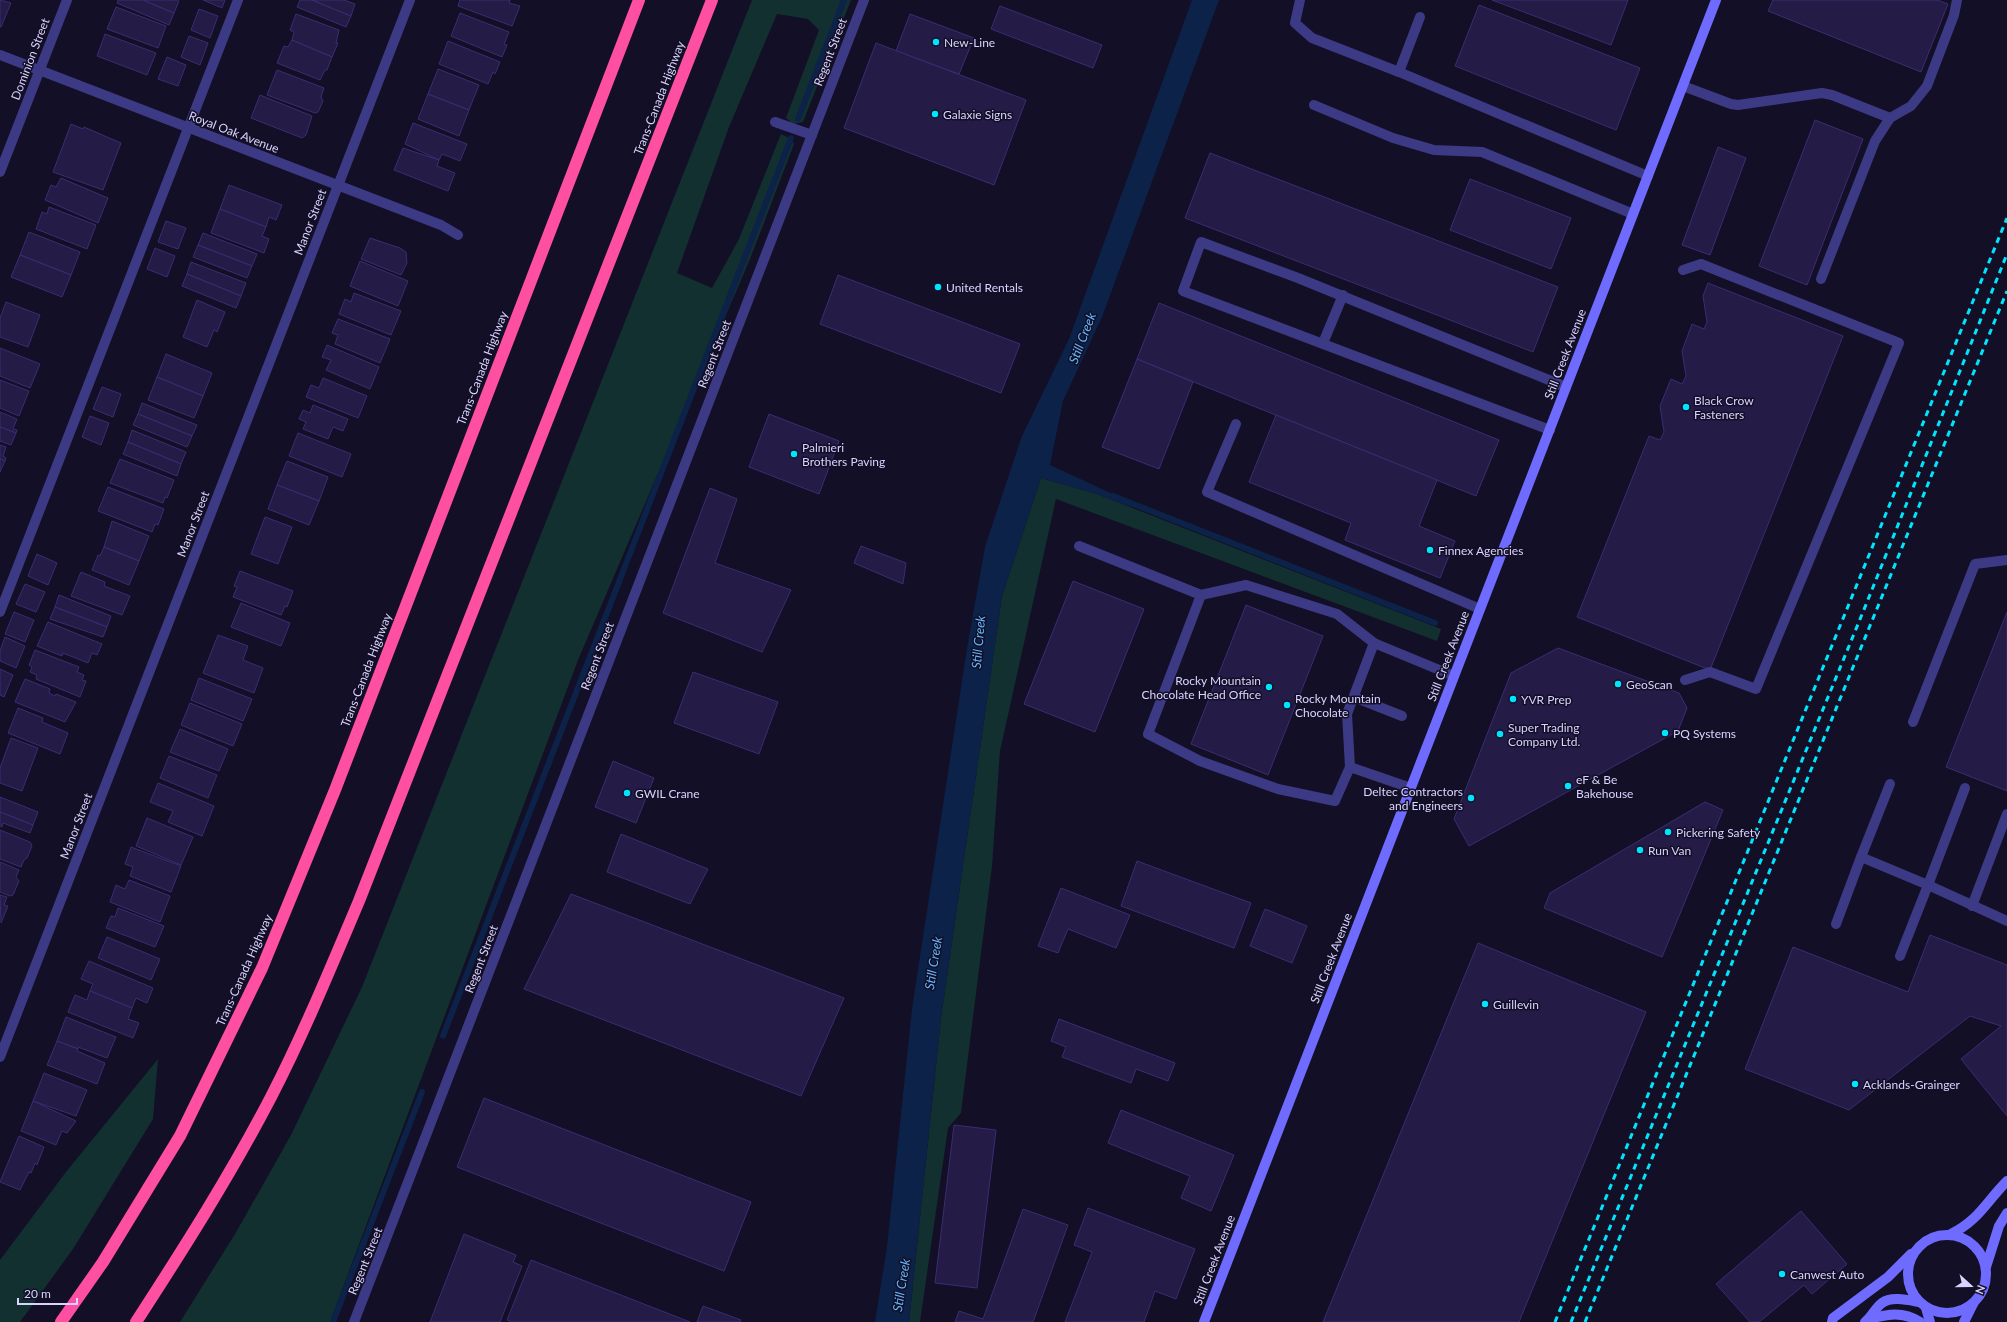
<svg xmlns="http://www.w3.org/2000/svg" width="2007" height="1322" viewBox="0 0 2007 1322" font-family="Lato,sans-serif">
<style>
.green{fill:#12302f}
.water{fill:#0c2248}
.lines{fill:none;stroke-linecap:round;stroke-linejoin:round}
.stream{stroke:#0c2248;stroke-width:6}
.building{fill:#241b47;stroke:#3b2d73}
.lane{stroke:#3d3a85;stroke-width:10}
.street{stroke:#3d3a85;stroke-width:10}
.secondary{stroke:#6f6bff;stroke-width:10}
.highway{stroke:#ff4fa3;stroke-width:12}
.rail{stroke:#00e5ff;stroke-width:3;stroke-dasharray:6 5;stroke-linecap:butt}
.poi-dot{fill:#00e5ff;stroke:#130f26;stroke-width:1.5}
.labels{text-anchor:middle;dominant-baseline:central;stroke-width:3;stroke-linejoin:round;paint-order:stroke}
.poi-label{font-size:12px;fill:#d9d4ff;stroke:#130f26;text-anchor:start}
.street-label{font-size:12px;fill:#d9d4ff;stroke:#130f26}
.water-label{font-size:13px;font-style:italic;fill:#62b6ff;stroke:#130f26}
</style>
<rect width="100%" height="100%" fill="#130f26"/>
<g class="green">
<path d="M752 0H851L803 122 793 124 786 118 819 30 808 19 777 14 729 127 677 273 712 288 739 239 781 134 789 138 794 144 750 259 578 660 330 1322H180L235 1234 291 1135 362 987Z"/>
<path d="M1041 478 1097 494 1441 629 1437 641 1056 499 1000 751 992 866 961 1113 948 1128 920 1322H909L941 1018 1002 596Z"/>
<path d="M158 1059 153 1119 73 1249 20 1322H0V1260L66 1172Z"/>
</g>
<path class="water" d="M1192 0H1219L1102 317 1063 401 1050 465 1115 495 1133 508 1097 494 1041 478 1002 596 941 1018 909 1322H875L887 1247 912 1009 967 648 985 547 1022 436 1069 339Z"/>
<g class="lines">
<g class="stream">
<path d="M798 119 844 0"/>
<path d="M1113 496 1435 623"/>
<path d="M443 1036 791 138"/>
<path d="M333 1322 422 1092"/>
</g>
</g>
<g class="building">
<path d="M0 0 11 3 1 27H0Z"/>
<path d="M118 0H143L174 13 169 25 117 3Z"/>
<path d="M143 0H177L179 1 174 13Z"/>
<path d="M203 0H225L222 8Z"/>
<path d="M300 0H312L351 16 346 27 297 7Z"/>
<path d="M312 0H344L355 4 351 16Z"/>
<path d="M460 0H510L509 3 520 6 512 26 458 6Z"/>
<path d="M1492 0H1628L1611 45Z"/>
<path d="M1773 0H1937L1948 4 1921 72 1768 11Z"/>
<path d="M1479 5 1640 68 1616 130 1455 66Z"/>
<path d="M1000 6 1102 45 1093 68 991 29Z"/>
<path d="M116 7 166 26 158 48 107 29Z"/>
<path d="M199 9 218 16 210 38 191 30Z"/>
<path d="M460 13 509 32 504 44 507 45 502 57 451 36Z"/>
<path d="M296 14 339 30 336 43H338L332 57 292 40 294 32 290 30Z"/>
<path d="M910 14 974 38 959 74 896 51Z"/>
<path d="M105 34 156 53 147 75 97 56Z"/>
<path d="M189 36 208 43 200 65 181 57Z"/>
<path d="M292 40 332 57 327 70H325L320 80 277 63 284 46 288 47Z"/>
<path d="M448 41 500 62 495 74 493 72 488 84 439 64Z"/>
<path d="M876 43 1026 100 994 185 844 128Z"/>
<path d="M167 57 186 65 178 86 158 79Z"/>
<path d="M438 69 479 85 469 110 428 94Z"/>
<path d="M277 70 324 88 321 97 323 101 318 112 315 113 267 95Z"/>
<path d="M428 94 469 110 459 136 418 119Z"/>
<path d="M260 95 312 116 306 135 302 138 251 118Z"/>
<path d="M1815 120 1863 139 1807 285 1759 266Z"/>
<path d="M413 123 467 144 460 161 442 154 439 160 405 144Z"/>
<path d="M71 124 83 129 84 127 121 143 103 190 53 172Z"/>
<path d="M1718 147 1746 158 1710 255 1682 245Z"/>
<path d="M403 148 439 160 437 166 455 173 448 191 394 170Z"/>
<path d="M1210 153 1558 287 1533 352 1185 218Z"/>
<path d="M61 178 108 198 98 223 45 200 51 185 56 187Z"/>
<path d="M1470 179 1571 218 1551 269 1450 230Z"/>
<path d="M229 185 282 205 276 220 269 217 266 227 220 209Z"/>
<path d="M49 207 96 225 87 249 36 229 42 212 47 214Z"/>
<path d="M220 209 266 227 262 236 269 239 264 253 211 233Z"/>
<path d="M166 221 186 228 178 249 158 242Z"/>
<path d="M29 232 80 252 71 275 20 255Z"/>
<path d="M203 233 257 254 252 266 198 245Z"/>
<path d="M370 238 400 248 406 252 407 263 401 275 361 259Z"/>
<path d="M198 245 252 266 247 278 193 257Z"/>
<path d="M155 248 175 256 167 277 147 269Z"/>
<path d="M20 255 71 275 62 297 11 277Z"/>
<path d="M360 261 408 281 398 306 350 286Z"/>
<path d="M191 262 246 283 241 296 187 274Z"/>
<path d="M187 274 241 296 236 308 182 286Z"/>
<path d="M838 275 1020 344 1001 393 820 324Z"/>
<path d="M1708 283 1843 336 1710 670 1577 617 1649 436 1660 440 1664 432 1660 406 1671 379 1682 384 1686 376 1682 351 1692 324 1704 329 1707 322 1703 296Z"/>
<path d="M354 293 401 311 391 335 339 314 345 299 351 302Z"/>
<path d="M197 300 225 312 217 332 214 330 207 347 183 337Z"/>
<path d="M6 302 40 315 28 347 0 337V318Z"/>
<path d="M1159 303 1499 440 1476 496 1137 359Z"/>
<path d="M338 319 390 339 380 363 335 344 338 335 332 333Z"/>
<path d="M327 345 379 367 370 389 326 370 331 360 322 357Z"/>
<path d="M0 348 40 364 30 388 0 376Z"/>
<path d="M166 354 212 373 203 396 157 377Z"/>
<path d="M1137 359 1193 382 1159 469 1102 447Z"/>
<path d="M157 377 203 396 194 418 148 400Z"/>
<path d="M323 378 367 396 358 418 306 397 311 385 319 388Z"/>
<path d="M0 380 29 391 19 416 0 408Z"/>
<path d="M102 387 121 394 113 417 93 409Z"/>
<path d="M142 403 197 425 192 436 138 414Z"/>
<path d="M313 405 348 419 343 431 333 427 328 439 303 429 306 422 299 419 303 410 310 413Z"/>
<path d="M0 412 17 419 13 429 17 430 16 433 0 427Z"/>
<path d="M138 414 192 436 187 447 133 425Z"/>
<path d="M769 414 839 441 819 494 749 467Z"/>
<path d="M1276 415 1437 480 1419 526 1455 541 1440 578 1345 540 1351 523 1249 482Z"/>
<path d="M90 416 109 423 101 445 82 437Z"/>
<path d="M0 427 16 433 11 445 0 441Z"/>
<path d="M132 430 186 452 181 464 128 442Z"/>
<path d="M298 433 351 454 342 477 289 456Z"/>
<path d="M128 442 181 464 177 476 123 454Z"/>
<path d="M0 445 6 447 3 456 6 458 5 461 0 459Z"/>
<path d="M0 459 5 461 0 472Z"/>
<path d="M120 459 174 480 167 498 165 497 163 503 110 483Z"/>
<path d="M287 461 328 477 319 501 277 485Z"/>
<path d="M277 485 319 501 309 525 268 509Z"/>
<path d="M108 487 164 509 158 525 155 524 152 532 98 511Z"/>
<path d="M710 488 737 499 715 563 791 590 762 652 663 613Z"/>
<path d="M265 517 292 527 278 564 251 554Z"/>
<path d="M112 521 149 536 139 561 104 547Z"/>
<path d="M861 546 906 563 903 584 854 563Z"/>
<path d="M104 547 139 561 129 585 92 570 98 555 100 556Z"/>
<path d="M37 554 57 563 48 585 28 576Z"/>
<path d="M240 571 293 591 287 607 285 606 281 615 233 597 237 587 234 586Z"/>
<path d="M81 572 105 582 104 586 130 596 122 615 71 596Z"/>
<path d="M1073 581 1144 609 1095 732 1024 704Z"/>
<path d="M25 584 45 592 36 612 16 604Z"/>
<path d="M59 595 111 616 107 627 55 607Z"/>
<path d="M241 603 290 623 281 646 231 627Z"/>
<path d="M1246 605 1323 636 1268 775 1191 744Z"/>
<path d="M55 607 107 627 103 637 50 619Z"/>
<path d="M14 612 34 620 25 642 5 634Z"/>
<path d="M2007 612V791L1946 767Z"/>
<path d="M48 622 102 644 97 655 92 653 88 663 63 653 62 656 37 646Z"/>
<path d="M218 635 248 646 243 660 263 668 254 693 203 673Z"/>
<path d="M5 637 25 646 16 668 0 661V651Z"/>
<path d="M1558 648 1679 693 1687 708 1678 731 1469 846 1454 819 1511 673Z"/>
<path d="M35 650 79 667 77 672 84 675 82 680 86 681 80 697 36 679 37 675 30 672 32 667 29 665Z"/>
<path d="M0 669 13 675 4 697 0 695Z"/>
<path d="M693 672 778 702 759 754 674 723Z"/>
<path d="M199 678 252 699 243 721 191 700Z"/>
<path d="M25 679 50 689 49 693 55 696 56 694 76 702 65 722 15 702Z"/>
<path d="M190 703 242 724 233 746 181 725Z"/>
<path d="M18 708 43 718 42 722 68 733 60 754 8 733Z"/>
<path d="M180 729 228 749 219 771 170 752Z"/>
<path d="M11 738 38 748 22 791 0 783V768Z"/>
<path d="M169 756 217 775 208 798 160 778Z"/>
<path d="M613 761 654 778 636 823 595 807Z"/>
<path d="M158 783 214 806 202 836 168 822 173 811 150 802Z"/>
<path d="M0 797 38 812 33 825 0 812Z"/>
<path d="M1705 802 1723 810 1662 957 1544 908 1550 893Z"/>
<path d="M0 812 33 825 30 833 3 823 2 827 0 826Z"/>
<path d="M147 818 193 837 181 865 136 846Z"/>
<path d="M0 830 30 842 32 846 27 858 24 860 21 867 0 859Z"/>
<path d="M621 834 708 869 690 904 607 872Z"/>
<path d="M131 847 181 866 171 892 130 876 133 867 125 864Z"/>
<path d="M1137 861 1251 903 1234 948 1121 906Z"/>
<path d="M0 862 19 870 16 877 19 881 13 895 10 896 0 892Z"/>
<path d="M129 880 170 896 160 922 110 902 116 885 125 889Z"/>
<path d="M1061 888 1130 915 1116 948 1068 929 1058 953 1038 946Z"/>
<path d="M571 894 844 998 801 1096 524 989Z"/>
<path d="M0 895 7 897 4 905 8 906 1 923Z"/>
<path d="M118 908 164 926 155 947 106 928 111 916 115 917Z"/>
<path d="M1265 909 1307 926 1292 963 1250 946Z"/>
<path d="M1930 935 2007 965V1116L1961 1059 2001 1026 1970 1016 1849 1110 1745 1069 1793 947 1908 992Z"/>
<path d="M107 937 160 959 151 980 98 958Z"/>
<path d="M1478 943 1646 1012 1519 1322H1323Z"/>
<path d="M89 961 153 988 147 1003 136 998 132 1008 90 991 93 984 81 979Z"/>
<path d="M90 991 132 1008 128 1019 139 1023 133 1038 68 1012 75 995 87 1000Z"/>
<path d="M66 1017 116 1037 107 1058 78 1047V1049L57 1041Z"/>
<path d="M1059 1019 1175 1063 1168 1081 1136 1069 1131 1083 1062 1057 1066 1047 1051 1041Z"/>
<path d="M57 1041 78 1049 77 1051 105 1063 97 1084 47 1065Z"/>
<path d="M44 1073 87 1090 76 1116 33 1101Z"/>
<path d="M484 1098 751 1202 724 1271 457 1167Z"/>
<path d="M33 1101 76 1121 67 1133 62 1131 56 1145 21 1131Z"/>
<path d="M1121 1110 1234 1155 1211 1211 1181 1198 1190 1176 1108 1143Z"/>
<path d="M954 1125 996 1130 977 1288 935 1283Z"/>
<path d="M19 1136 44 1147 37 1165 35 1163 31 1173 29 1172 20 1190 0 1182Z"/>
<path d="M1088 1208 1195 1249 1176 1299 1155 1291 1144 1322H1065L1092 1252 1074 1245Z"/>
<path d="M1023 1209 1068 1225 1033 1322H955L959 1311 983 1319Z"/>
<path d="M1801 1211 1847 1264 1812 1294 1804 1285 1759 1322H1750L1716 1284Z"/>
<path d="M464 1234 516 1255 513 1262 522 1266 500 1322H430Z"/>
<path d="M531 1260 690 1322H512L507 1320Z"/>
<path d="M703 1306 741 1320 740 1322H697Z"/>
</g>
<g class="lines">
<g class="lane">
<path d="M1300 0 1295 23 1312 38 1399 72 1648 176"/>
<path d="M1399 72 1420 17"/>
<path d="M1683 86 1731 104 1738 105 1822 93 1832 95 1890 118"/>
<path d="M1314 105 1393 138 1434 150 1482 152 1633 214"/>
<path d="M775 122 812 135"/>
<path d="M1683 270 1701 264 1899 343 1756 689 1710 672 1685 680"/>
<path d="M1821 279 1875 141 1890 118 1911 106 1927 86 1954 15 1957 0"/>
<path d="M1323 343 1343 295"/>
<path d="M1236 424 1207 492 1480 609"/>
<path d="M1550 430 1183 291 1201 242 1298 278 1566 387"/>
<path d="M1079 546 1201 595"/>
<path d="M0 612 238 0"/>
<path d="M1374 643 1337 614 1246 585 1201 595 1148 734 1200 761 1278 789 1335 801 1350 767 1411 788"/>
<path d="M1354 697 1402 716"/>
<path d="M1913 722 1975 564 2007 560"/>
<path d="M1350 767 1347 714 1374 643 1454 676"/>
<path d="M1890 784 1861 857 1928 885 1965 788"/>
<path d="M1972 906 2007 814"/>
<path d="M1836 924 1861 857"/>
<path d="M1900 956 1928 885 2007 921"/>
</g>
<g class="street">
<path d="M0 55 441 225 458 235"/>
<path d="M0 172 67 0"/>
<path d="M0 1057 410 0"/>
<path d="M354 1322 864 0"/>
</g>
<g class="secondary">
<path d="M1951 1234C1979 1220 1986 1202 2007 1181"/>
<circle cx="1947" cy="1274" r="39"/>
<path d="M1986 1267 1999 1226 2007 1213"/>
<path d="M1926 1308 1930 1322"/>
<path d="M1869 1319C1888 1314 1903 1311 1920 1322"/>
<path d="M1204 1322 1716 0"/>
<path d="M1832 1322 1833 1318 1888 1277 1911 1254"/>
<path d="M1865 1322C1872 1317 1875 1308 1882 1303 1891 1296 1908 1300 1919 1302"/>
<path d="M1964 1322 1973 1304"/>
</g>
<g class="highway">
<path d="M61 1322 103 1262 180 1136 262 968 335 790 639 0"/>
<path d="M136 1322C184 1248 231 1174 271 1097 304 1033 331 967 359 901L712 0"/>
</g>
<g class="rail">
<path d="M1555 1322 2007 218"/>
<path d="M1571 1322 1863 612 2007 254"/>
<path d="M1585 1322 2007 291"/>
</g>
</g>
<g class="poi-dot">
<circle cx="936" cy="42" r="4"/>
<circle cx="935" cy="114" r="4"/>
<circle cx="938" cy="287" r="4"/>
<circle cx="1686" cy="407" r="4"/>
<circle cx="794" cy="454" r="4"/>
<circle cx="1430" cy="550" r="4"/>
<circle cx="1618" cy="684" r="4"/>
<circle cx="1269" cy="687" r="4"/>
<circle cx="1513" cy="699" r="4"/>
<circle cx="1287" cy="705" r="4"/>
<circle cx="1665" cy="733" r="4"/>
<circle cx="1500" cy="734" r="4"/>
<circle cx="1568" cy="786" r="4"/>
<circle cx="627" cy="793" r="4"/>
<circle cx="1471" cy="798" r="4"/>
<circle cx="1668" cy="832" r="4"/>
<circle cx="1640" cy="850" r="4"/>
<circle cx="1485" cy="1004" r="4"/>
<circle cx="1855" cy="1084" r="4"/>
<circle cx="1782" cy="1274" r="4"/>
</g>
<g class="labels">
<g class="poi-label">
<text x="944" y="42">New-Line</text>
<text x="943" y="114">Galaxie Signs</text>
<text x="946" y="287">United Rentals</text>
<text x="1694" y="400">Black Crow<tspan x="1694" dy="14">Fasteners</tspan></text>
<text x="802" y="447">Palmieri<tspan x="802" dy="14">Brothers Paving</tspan></text>
<text x="1438" y="550">Finnex Agencies</text>
<text x="1261" y="680" text-anchor="end">Rocky Mountain<tspan x="1261" dy="14">Chocolate Head Office</tspan></text>
<text x="1626" y="684">GeoScan</text>
<text x="1295" y="698">Rocky Mountain<tspan x="1295" dy="14">Chocolate</tspan></text>
<text x="1521" y="699">YVR Prep</text>
<text x="1508" y="727">Super Trading<tspan x="1508" dy="14">Company Ltd.</tspan></text>
<text x="1673" y="733">PQ Systems</text>
<text x="1576" y="779">eF &amp; Be<tspan x="1576" dy="14">Bakehouse</tspan></text>
<text x="1463" y="791" text-anchor="end">Deltec Contractors<tspan x="1463" dy="14">and Engineers</tspan></text>
<text x="635" y="793">GWIL Crane</text>
<text x="1676" y="832">Pickering Safety</text>
<text x="1648" y="850">Run Van</text>
<text x="1493" y="1004">Guillevin</text>
<text x="1863" y="1084">Acklands-Grainger</text>
<text x="1790" y="1274">Canwest Auto</text>
</g>
<g class="street-label">
<text transform="translate(830 52) rotate(-69)">Regent Street</text>
<text transform="translate(30 59) rotate(-69)">Dominion Street</text>
<text transform="translate(659 98) rotate(-69)">Trans-Canada Highway</text>
<text transform="translate(234 132) rotate(21)">Royal Oak Avenue</text>
<text transform="translate(310 222) rotate(-69)">Manor Street</text>
<text transform="translate(714 354) rotate(-69)">Regent Street</text>
<text transform="translate(1565 354) rotate(-69)">Still Creek Avenue</text>
<text transform="translate(482 368) rotate(-69)">Trans-Canada Highway</text>
<text transform="translate(193 524) rotate(-69)">Manor Street</text>
<text transform="translate(597 656) rotate(-69)">Regent Street</text>
<text transform="translate(1448 656) rotate(-69)">Still Creek Avenue</text>
<text transform="translate(366 670) rotate(-69)">Trans-Canada Highway</text>
<text transform="translate(76 826) rotate(-69)">Manor Street</text>
<text transform="translate(1331 958) rotate(-69)">Still Creek Avenue</text>
<text transform="translate(481 959) rotate(-69)">Regent Street</text>
<text transform="translate(244 970) rotate(-66)">Trans-Canada Highway</text>
<text transform="translate(1214 1260) rotate(-69)">Still Creek Avenue</text>
<text transform="translate(365 1261) rotate(-68)">Regent Street</text>
</g>
<g class="water-label">
<text transform="translate(1082 338) rotate(-69)">Still Creek</text>
<text transform="translate(978 642) rotate(-85)">Still Creek</text>
<text transform="translate(933 963) rotate(-81)">Still Creek</text>
<text transform="translate(901 1285) rotate(-81)">Still Creek</text>
</g>
</g>
<g transform="translate(1971 1286) rotate(111)" stroke="#130f26" stroke-width="3" paint-order="stroke">
<path d="M0-3L7 15L0 10L-7 15Z" fill="#d9d4ff"/>
<text y="-6" font-size="11" font-weight="bold" text-anchor="middle" fill="#d9d4ff">N</text>
</g>
<path d="M18 1298v6h59v-6" fill="none" stroke="#d9d4ff" stroke-width="2"/>
<text x="24" y="1298" font-size="12" fill="#d9d4ff" stroke="#130f26" stroke-width="3" paint-order="stroke">20 m</text>
</svg>
